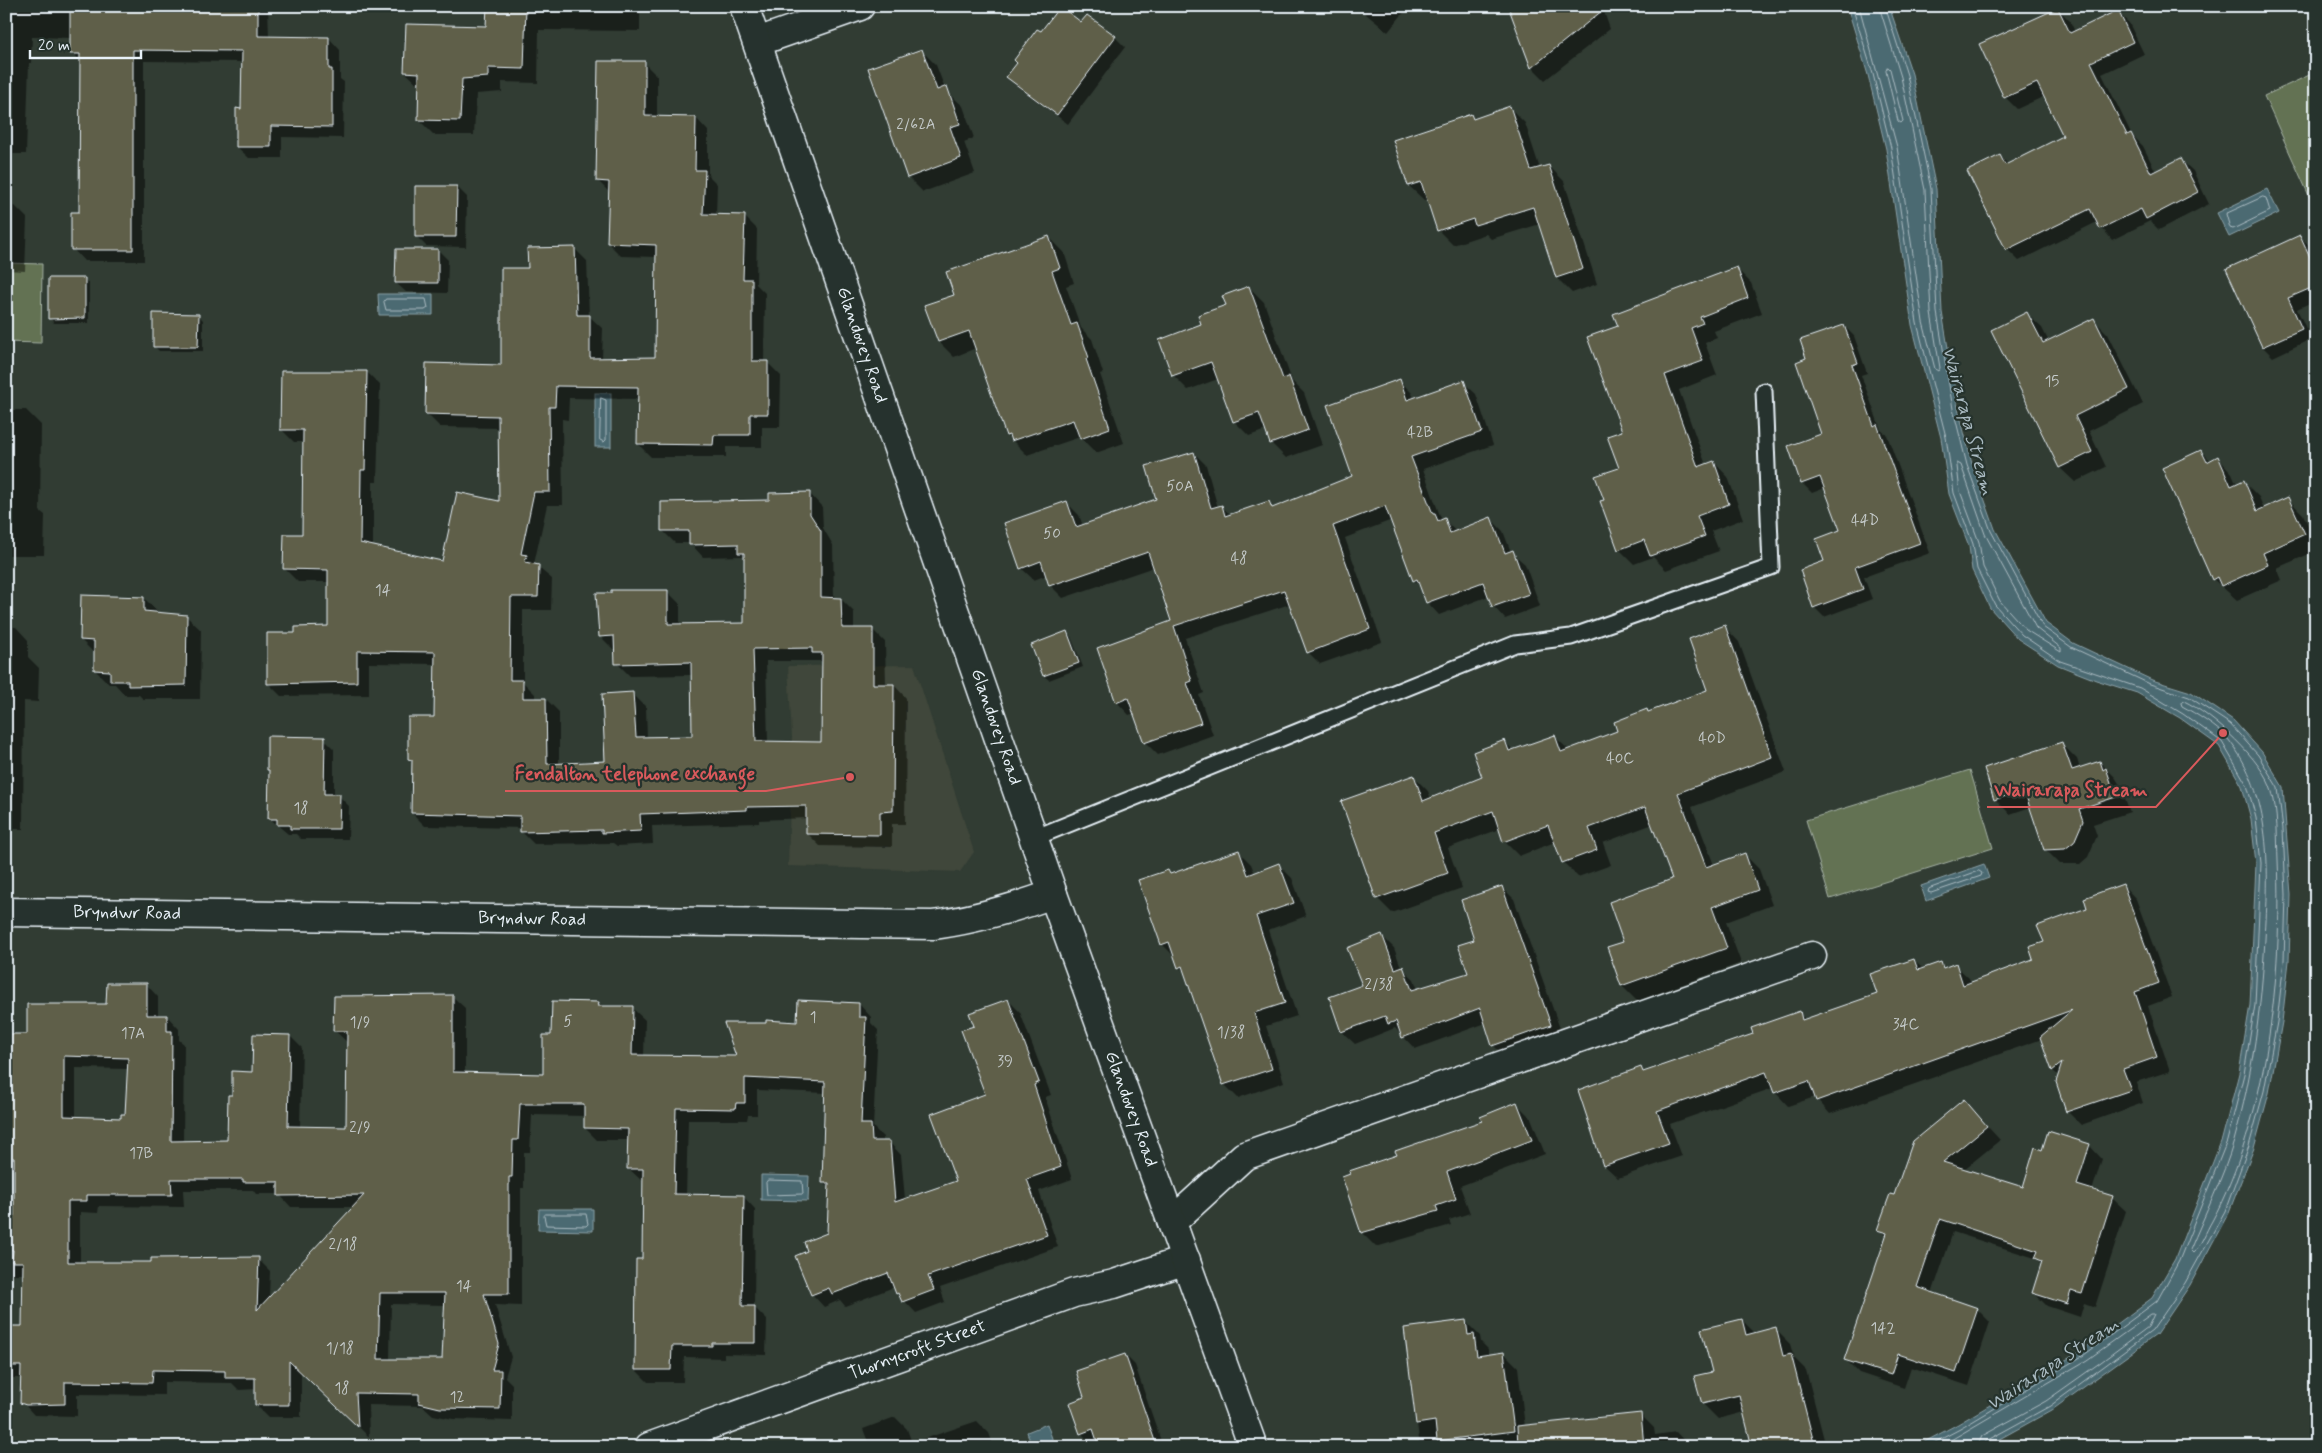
<svg xmlns="http://www.w3.org/2000/svg" width="2322" height="1453" viewBox="0 0 2322 1453" font-family="Mynerve,sans-serif">
<style>
.built{fill:#3f463a}
.green{fill:#637253;stroke:#a6b2a6}
.water{fill:#4c6a72;stroke:#8aa0a8}
.shadow{fill:#0007;fill-rule:evenodd}
.lines{fill:none;stroke-linecap:round;stroke-linejoin:round}
.shore{stroke:#aabbc2;stroke-width:1}
.building{fill:#5f5f4a;stroke:#e8f1f8;fill-rule:evenodd}
.lane-casing{stroke:#e8f1f8;stroke-width:19}
.street-casing{stroke:#e8f1f8;stroke-width:31}
.secondary-casing{stroke:#e8f1f8;stroke-width:31}
.lane{stroke:#26332d;stroke-width:15}
.street{stroke:#26332d;stroke-width:28}
.secondary{stroke:#26332d;stroke-width:28}
.labels{text-anchor:middle;dominant-baseline:central;stroke-width:4.5;stroke-linejoin:round;paint-order:stroke}
.number-label{font-size:15px;fill:#c6cccc}
.street-label{font-size:18px;fill:#e8f1f8;stroke:#26332d}
.water-label{font-size:19px;font-style:italic;fill:#aabbc2;stroke:#26332d}
.leader{fill:none;stroke:#da5a5c;stroke-width:2}
.callout-dot{fill:#da5a5c;stroke:#26332d;stroke-width:2}
.callout-label{font-size:19px;text-anchor:middle;font-weight:bold;fill:#da5a5c;stroke:#26332d;stroke-width:4.5;stroke-linejoin:round;paint-order:stroke}
</style>
<rect width="100%" height="100%" fill="#313c33"/>
<filter id="ink" filterUnits="userSpaceOnUse"><feTurbulence type="fractalNoise" baseFrequency=".02" numOctaves="2"/><feDisplacementMap in="SourceGraphic" scale="10" xChannelSelector="R" yChannelSelector="G"/><feConvolveMatrix kernelMatrix="1 2 1 2 8 2 1 2 1" color-interpolation-filters="sRGB"/></filter>
<g filter="url(#ink)">
<path class="built" d="M914 665 974 852 960 872 788 866 792 738 788 666Z"/>
<g class="green">
<path d="M2316 72V211L2264 96Z"/>
<path d="M6 263 42 264 41 343 6 342Z"/>
<path d="M1970 770 1993 848 1830 899 1806 820Z"/>
</g>
<g class="water">
<path d="M1847 6H1889L1912 74 1936 189 1942 312 1958 408 1972 464 1995 529 2046 623 2073 643 2152 680 2191 692 2233 720 2262 752 2283 787 2291 895 2289 961 2282 1022 2269 1093 2254 1148 2229 1212 2190 1285 2156 1335 2052 1410 1985 1447H1915L1958 1424 2081 1351 2152 1298 2175 1259 2222 1139 2239 1073 2250 1005 2256 863 2251 819 2242 786 2219 746 2180 718 2137 693 2096 680 2058 665 2018 639 1990 608 1972 570 1969 546 1949 494 1941 438 1912 325 1886 149 1868 75Z"/>
<path d="M2267 189 2279 213 2229 237 2217 213Z"/>
<path d="M378 294H433V315H379Z"/>
<rect x="595" y="393" width="16" height="54"/>
<path d="M1984 864 1989 878 1926 901 1921 886Z"/>
<path d="M761 1175 809 1176 808 1201 761 1200Z"/>
<path d="M539 1209H593V1231L538 1230Z"/>
<path d="M1047 1424 1055 1447H1032L1027 1432Z"/>
</g>
<g class="shadow">
<path d="M6 6H268L269 37 329 38 340 50V79L344 82 343 138 282 137V158H249L237 147 242 110 243 62 144 61V261H84L73 249 80 213 81 63 72 53V38L32 37 31 63H29L26 154H6Z"/>
<path d="M488 6H640V31L539 30 538 83 502 82V92L476 94 474 135H434L419 120 420 86 405 72 487 27Z"/>
<path d="M1356 6H1409L1388 32Z"/>
<path d="M1602 6 1610 29 1545 80 1532 67Z"/>
<path d="M2058 9 2070 21 2075 32 2117 12 2129 23 2144 54 2102 74 2132 135 2143 146 2156 172 2181 160 2193 171 2209 204 2159 230 2150 221 2112 240 2097 222 2019 261 2007 249 2000 156 2009 165 2064 137 2045 96 2017 109 2005 97Z"/>
<path d="M1081 24 1115 37 1125 47 1068 124 1018 87 1008 77 1041 33Z"/>
<path d="M921 50 936 65 946 91 963 106 974 138 964 142 975 173 923 192 908 177Z"/>
<path d="M644 63 657 76V118H696L708 131V175L717 184 716 216H744L757 229 756 284 765 293 764 363H768L781 376 780 427H762V447H726V457H651L638 444 639 399 569 398 568 420 562 419 563 505H547L534 564 552 579 551 610H523V682L535 694V699H546L559 712V764L606 762 633 694 646 707 647 738 694 737 692 675 630 676 617 663 616 649H613L600 636 667 591 680 604V625L745 624V559L743 556 703 557 690 543H675L662 530 770 501 810 494 822 507 823 528 833 545 834 599H841L854 612V629H872L885 642 886 685H894L906 698 905 824H892V847L820 846 807 833V818L759 820V823L652 826 653 844 617 846 613 843 534 844 521 831V828L425 826 412 813 413 763 409 759 435 718 436 664 369 663V695L281 696 268 683 297 634 329 627V582H298L285 569 303 535 304 442H294L281 429 367 372 380 385 377 482H373V547L443 563 501 503 500 428 440 427 427 414 503 366 529 269 574 248 587 261 589 316 603 329 602 359H656L657 257 621 256 608 243 610 193 598 181ZM766 661H821L823 663 822 743 768 742Z"/>
<path d="M1510 108 1525 123 1540 169 1549 166 1564 181 1597 284 1572 293 1557 278 1540 224 1491 239 1486 234 1453 245 1438 230 1428 199 1424 200 1409 186 1471 116 1474 120Z"/>
<path d="M457 187 467 197 466 247 426 246 416 236Z"/>
<path d="M6 206H15L27 218 25 271 6 270Z"/>
<path d="M1049 237 1064 252 1074 283 1066 286 1081 328 1092 339 1103 373 1100 374 1124 443 1096 453 1080 437 1027 455 1008 436 976 348 954 357 939 342 955 296Z"/>
<path d="M2300 237 2310 246 2316 260V300L2297 309 2311 339 2273 357 2263 347 2228 270Z"/>
<path d="M438 250 448 260 447 293 406 292 396 283Z"/>
<path d="M1736 268 1751 283 1762 313 1714 331 1717 338 1705 343 1717 375 1679 390 1706 465 1714 462 1728 477 1743 519 1711 531 1719 551 1666 570 1653 557 1634 564 1619 549 1605 501 1621 468 1624 431 1619 326Z"/>
<path d="M85 280 89 284V323H54L50 318Z"/>
<path d="M1249 287 1264 302 1292 381 1304 393 1322 445 1286 458 1271 443 1266 430 1249 436 1234 421 1218 379 1188 390 1173 375 1202 325Z"/>
<path d="M2027 314 2042 328 2049 342 2093 319 2108 334 2143 404 2089 431 2106 467 2075 482 2060 468 1993 330Z"/>
<path d="M198 315 203 320V351H159L154 346Z"/>
<path d="M1844 326 1854 336 1867 373 1861 375 1881 430 1887 435 1930 553 1864 577 1872 599 1824 617 1814 607 1826 562 1841 531 1825 488 1812 493 1802 483 1822 435 1808 359Z"/>
<path d="M1400 381 1412 393 1414 399 1463 382 1476 394 1493 445 1423 469 1442 521 1445 520 1456 532 1491 519 1503 531 1511 552 1525 564 1540 606 1505 619 1493 606 1489 596 1439 615 1427 602 1421 587 1414 580 1392 520 1345 538 1382 642 1320 664 1308 652 1290 604 1185 638 1204 693 1199 695 1213 735 1158 755 1146 743 1135 713 1129 715 1117 702 1172 622 1154 567 1063 598 1050 585 1047 575 1034 580 1021 568 1067 503 1079 515 1083 526 1157 500 1194 453 1206 465 1218 508 1222 507 1231 515 1268 503 1274 509 1354 477Z"/>
<path d="M6 410H26L41 425 40 511 45 515 44 555H6Z"/>
<path d="M2201 451 2211 461 2218 458 2232 473 2237 485 2244 482 2259 497 2264 509 2288 499 2303 514 2316 543V551L2277 568 2282 580 2237 600 2213 579Z"/>
<path d="M144 598 158 612 186 616 201 630 200 699H143L139 695H125L115 684H109L95 670V654L81 640Z"/>
<path d="M6 627H16L28 640V657L39 668 38 702 24 701 23 829H6Z"/>
<path d="M1725 627 1739 642 1786 772 1692 807 1714 865 1745 855 1759 869 1772 905 1726 922 1741 963 1637 1001 1622 986 1609 948 1625 943 1674 880 1653 824 1603 843 1611 865 1578 877 1563 862 1555 842 1519 856 1504 841 1500 829 1448 848 1462 888 1392 913 1377 898 1414 777 1428 791 1431 799 1483 778 1505 742 1514 751 1554 736 1569 750 1619 731 1647 711 1649 713 1709 691Z"/>
<path d="M1067 632 1071 637 1083 667 1049 680 1044 676Z"/>
<path d="M324 739 334 749V795L339 796 349 806 348 839H301L296 834H288L269 818 270 772 268 770Z"/>
<path d="M2062 744 2077 759 2080 769 2100 762 2115 777 2120 785 2130 812 2093 824 2097 836 2088 857 2080 864H2060L2045 849 2031 807 2010 814 1995 799Z"/>
<path d="M1238 851 1251 864 1255 874 1279 865 1292 878 1306 916 1268 930 1297 1016 1266 1026 1284 1082 1238 1098 1225 1085 1186 973 1179 967 1175 957 1162 944 1167 871 1171 875Z"/>
<path d="M2123 885 2136 899 2172 997 2148 1006 2170 1071 2136 1082 2143 1103 2081 1125 2067 1111 2059 1076 2053 1071 2042 1039 1830 1114 1815 1097 1788 1106 1775 1092 1773 1088 1670 1124 1682 1156 1618 1178 1604 1165 1641 1069 1645 1073 1755 1034 1799 1013 1806 1020 1879 994 1914 960 1923 969 1941 963 1946 969 1955 965 1969 978 1971 983 2035 960 2045 943Z"/>
<path d="M1502 887 1514 899 1563 1037 1506 1058 1494 1046 1486 1023 1415 1049 1395 1028 1355 1044 1342 1032 1331 998 1364 986 1382 936 1394 948 1401 967 1414 979 1418 990 1469 973 1476 940Z"/>
<path d="M146 984 158 997V1016H167L179 1029V1040L184 1044 183 1142H228L233 1096 290 1036 302 1048 300 1127 347 1128 348 1043 334 1030 452 996 465 1008V1073L544 1075 552 1036 553 1003H599L603 1007 632 1008 645 1020 644 1056 738 1057 798 1023 859 1004 871 1017V1023L878 1030 873 1127 883 1137V1142H889L901 1155 905 1199 957 1182 987 1095 975 1026 1008 1000 1020 1012 1051 1095 1045 1097 1072 1179 1039 1191 1058 1247 940 1288 945 1302 916 1313 897 1293 894 1287 845 1306 840 1300 824 1307 812 1294 809 1252 829 1234 830 1189 823 1182 826 1093 757 1090V1115H748L747 1120H688L686 1196H743L755 1209 754 1307 767 1320 766 1355 724 1354V1358L684 1357 683 1382H648L636 1370 643 1260 644 1181 641 1180 628 1168 629 1140H597L585 1128V1116L532 1115 530 1152H524V1188H521V1306L495 1305 511 1357 505 1377 512 1384V1421L453 1419 433 1415 423 1406 368 1405 369 1437 301 1371V1417H268L256 1405V1389L239 1390 232 1383 164 1382V1395L77 1394V1416L34 1415 22 1402V1378H6V1327H23L24 1274H6V1214H15V1170L6 1169V1035L28 1036 108 1005ZM76 1068 128 1069 126 1115 122 1120 76 1118ZM183 1190H253L256 1194H279L291 1207H355L269 1298 270 1271 258 1259 153 1264 80 1263V1212L98 1213 99 1206 184 1207ZM391 1304 446 1305 444 1360H390Z"/>
<path d="M1964 1101 2000 1140 1963 1170 2024 1189 2043 1152 2089 1145 2102 1159 2092 1191 2112 1198 2126 1211 2095 1307 2084 1303 2080 1317 2047 1306 2033 1292 2042 1264 2038 1259 1953 1232 1932 1294 1977 1309 1990 1322 1969 1386 1911 1367 1904 1388 1859 1373 1845 1359 1887 1237 1879 1229 1895 1197Z"/>
<path d="M1517 1104 1531 1118 1545 1154 1460 1186 1470 1213 1449 1220 1451 1225 1376 1247 1362 1233 1398 1156 1484 1122Z"/>
<path d="M1742 1320 1756 1334 1775 1329 1790 1344 1794 1358 1806 1370 1826 1447H1753L1744 1412 1718 1419 1703 1404 1696 1377 1713 1373Z"/>
<path d="M1466 1322 1480 1336 1481 1342 1488 1349V1355L1504 1353 1518 1367 1525 1427 1640 1414 1654 1428 1655 1435 1676 1432 1690 1447H1420L1405 1330Z"/>
<path d="M1125 1355 1135 1365 1163 1447H1100L1098 1440 1091 1443 1081 1433 1086 1398Z"/>
<path d="M895 1417 907 1429 912 1443 977 1421 989 1433 994 1447H870L863 1429Z"/>
<path d="M2296 1443 2305 1447H2294Z"/>
</g>
<g class="lines">
<g class="shore">
<path d="M1852 6 1873 74 1891 148 1917 323 1946 437 1954 493 1973 544 1977 569 1995 605 2022 635 2060 661 2140 688 2183 714 2222 742 2247 785 2256 818 2261 863 2255 1005 2244 1074 2227 1141 2179 1261 2157 1301 2084 1355 1960 1429 1926 1447"/>
<path d="M1859 6 1897 147 1923 322 1935 369 1938 371 1940 368 1931 313 1925 190 1901 77 1879 6"/>
<path d="M1885 6 1907 75 1931 189 1937 312 1953 409 1967 465 1991 531 2043 627 2071 647 2150 684 2189 697 2230 724 2258 755 2278 788 2283 829 2286 895 2284 960 2277 1022 2264 1091 2249 1146 2225 1211 2185 1283 2152 1331 2050 1406 1986 1441 1983 1447"/>
<path d="M1888 67 1890 69 1903 121 1901 123 1898 121 1886 71Z"/>
<path d="M2263 197 2266 198 2270 211 2233 229 2230 228 2226 214Z"/>
<path d="M386 299H426L428 308 425 310H386L384 302Z"/>
<path d="M601 398 606 400V440L604 442 600 440Z"/>
<path d="M1957 463 1961 465 1985 534 2036 628 2061 648V652L2026 630 2000 601 1983 567 1979 542 1960 491Z"/>
<path d="M2184 701C2212 714 2264 761 2272 792 2278 813 2277 838 2278 860 2283 974 2267 1119 2212 1221 2206 1231 2201 1246 2193 1253L2190 1250C2205 1214 2223 1178 2234 1141 2253 1072 2261 1010 2265 939 2269 872 2273 795 2228 739 2219 728 2195 713 2182 706L2181 703Z"/>
<path d="M1979 871 1982 873 1981 876 1931 893 1928 892 1929 889Z"/>
<path d="M768 1180 802 1181 803 1194 767 1195 766 1183Z"/>
<path d="M546 1214H586L588 1224 586 1226 546 1225 544 1216Z"/>
<path d="M1939 1447 2087 1360 2151 1314H2154L2148 1327 2101 1362 2046 1401 1982 1436 1977 1447"/>
</g>
</g>
<g class="building">
<path d="M70 6H258V36L329 37V69H332V127L271 126V147H236V108L241 109 242 51 133 50V250H71V212H79L80 54H70Z"/>
<path d="M487 6H526L524 69 488 68V77L462 79 460 121 418 120 419 73 404 72 406 24 486 26Z"/>
<path d="M1060 6 1081 22 1087 15 1116 36 1057 115 1006 77 1017 63 1014 60 1037 29 1041 31Z"/>
<path d="M1508 6H1608L1531 68Z"/>
<path d="M2058 8 2070 33 2118 10 2133 42 2091 62 2127 135 2131 133 2151 173 2181 158 2198 192 2146 219 2141 209 2100 229 2090 209 2006 250 1967 171 2000 155 2005 165 2063 136 2037 83 2004 98 1979 44Z"/>
<path d="M922 49 937 90 947 86 960 124 950 127 961 158 907 178 868 68Z"/>
<path d="M598 61H645V116L696 117 695 170H705L703 214 745 215 743 279H752V361H768V414H750V435H714L713 445 637 444 638 387 556 386 555 407H549L550 492H534L521 554 527 555 525 562 539 565 538 597H511L510 680H523V698H546L547 764 605 761 602 694 633 692 636 737 692 736 691 662 615 664 614 636 599 637 596 593H611V590H668V624L744 623V553H738V544L689 545V531H661V502L769 500V493L810 492V514L821 531V597L841 598 842 628H873V684H894L893 811 880 812V835L806 834V806L747 807V810L640 814 641 831 602 833V830L520 832V816L411 813 412 760 408 759V717H434L435 652 357 651V682L267 684V633H295V627L328 626V570L283 569 284 534H302L303 430H280L281 371H367L365 470H361L360 543 442 561 457 492 499 501 498 416 425 414 426 363 501 365V268H528L527 248 575 247 577 315H590V358L655 357 656 245 607 243 609 182 596 181ZM812 648V653H822L821 742 756 741 753 649Z"/>
<path d="M1510 106 1531 170 1549 165 1583 269 1556 278 1533 207 1475 225 1473 219 1437 231 1421 182 1408 186 1393 140 1471 114 1473 119Z"/>
<path d="M415 186H457L456 237H415Z"/>
<path d="M2300 235 2316 270V286L2288 298 2302 329 2262 347 2226 269Z"/>
<path d="M1049 236 1060 268 1052 271 1071 325 1077 323 1089 358 1086 359 1110 428 1080 439 1073 420 1011 441 1009 435 1006 436 969 331 938 342 924 305 954 295 946 272Z"/>
<path d="M396 249H438V283H395Z"/>
<path d="M1737 267 1748 298 1700 317 1703 323 1691 328 1703 361 1665 375 1698 467 1714 461 1729 504 1697 516 1705 536 1650 556 1644 540 1618 550 1600 501 1604 500 1595 476 1619 468 1607 436 1622 431 1587 337 1618 326 1613 314Z"/>
<path d="M48 278H85V318L48 319Z"/>
<path d="M1249 286 1283 379 1289 376 1308 430 1270 444 1259 413 1233 422 1211 362 1172 376 1159 340 1201 324 1198 315 1226 305 1222 296Z"/>
<path d="M2027 312 2043 343 2094 318 2129 389 2075 416 2092 452 2059 468 1991 330Z"/>
<path d="M153 313 199 314 198 347H153Z"/>
<path d="M1844 325 1858 363 1852 365 1874 426 1877 424 1920 543 1855 567 1863 589 1813 608 1800 570 1824 561 1816 539 1840 530 1820 477 1801 484 1788 446 1821 434 1796 362 1806 358 1800 340Z"/>
<path d="M1400 379 1407 400 1464 380 1482 432 1411 457 1433 514H1435L1438 521 1445 518 1450 533 1491 517 1505 553 1513 550 1529 594 1492 607 1483 582 1426 603 1417 579 1413 581 1385 506 1333 526 1370 629 1307 653 1284 590 1174 626 1192 681 1187 683 1201 723 1144 743 1128 698 1116 703 1097 648 1171 621 1148 552 1049 586 1041 561 1020 569 1004 523 1067 501 1076 527 1156 499 1146 466 1194 452 1211 508 1222 505 1225 516 1269 501 1272 508 1352 476 1327 405Z"/>
<path d="M2201 450 2207 462 2218 456 2231 486 2244 480 2257 511 2288 497 2305 534 2263 553 2268 565 2221 586 2217 577 2212 580 2162 468Z"/>
<path d="M81 595 144 597V611L187 615 186 685 128 686V681H110V671L94 670V641L80 640Z"/>
<path d="M1725 625 1772 757 1678 793 1706 867 1745 853 1758 890 1712 907 1727 948 1621 986 1607 947 1623 942 1609 902 1672 879 1645 807 1589 828 1597 850 1562 863 1548 825 1503 842 1493 811 1434 833 1448 873 1376 899 1341 801 1414 775 1423 801 1482 777 1473 752 1505 740 1509 751 1555 735 1561 752 1617 731 1614 722 1647 709 1648 712 1707 690 1689 639Z"/>
<path d="M1067 631 1079 663 1043 676 1031 645Z"/>
<path d="M267 736 325 737 324 794H340L339 829H290V825H277V819H268L269 770H267Z"/>
<path d="M2062 742 2072 770 2100 761 2103 770 2106 768 2116 797 2079 809 2083 821 2074 842 2065 849 2044 850 2024 790 1994 800 1984 768Z"/>
<path d="M1239 850 1248 875 1279 863 1294 903 1256 916 1285 1003 1254 1013 1272 1069 1223 1085 1182 966 1178 968 1169 942 1161 945 1138 880 1168 870 1170 874Z"/>
<path d="M2123 884 2159 983 2135 992 2157 1057 2123 1069 2131 1090 2066 1112 2056 1082 2062 1063 2052 1071 2040 1037 2072 1010 1816 1101 1809 1081 1774 1093 1766 1072 1657 1111 1669 1143 1603 1166 1578 1090 1641 1067 1643 1072 1753 1034 1751 1028 1800 1011 1802 1020 1877 994 1870 974 1914 959 1918 970 1941 962 1943 968 1956 963 1963 985 2033 959 2029 947 2044 942 2037 926 2087 908 2084 898Z"/>
<path d="M1502 886 1551 1025 1492 1046 1480 1008 1402 1038 1396 1021 1388 1024 1385 1016 1341 1032 1329 997 1362 985 1347 948 1382 934 1395 969 1403 966 1412 990 1468 973 1458 945 1474 940 1461 900Z"/>
<path d="M107 983H147V1015H167V1031H172L171 1141 227 1140 228 1095H232V1071L252 1072 253 1034 290 1035 288 1126 346 1127 347 1031H333L334 996 453 995V1072L543 1074V1035H551L552 1001 599 1002 598 1006H633L632 1055 736 1056 724 1023H766V1020L797 1022 798 1000 859 1003V1017H866L861 1124H871L872 1141H890L895 1202 956 1181 931 1114 985 1094 961 1030 974 1026 969 1013 1008 999 1039 1082 1034 1085 1061 1167 1027 1179 1047 1235 928 1276 934 1290 902 1302 898 1293 896 1294 888 1273 832 1294 829 1288 811 1295 795 1256 807 1251 804 1242 827 1233 829 1183H822L825 1082 745 1078V1103H736L735 1109 676 1108 674 1194 744 1195 742 1306H755V1343H712V1346H672L671 1370H635L636 1259H642L643 1169H627L628 1129 584 1128V1104H520L518 1140H513L512 1177H509V1294H484L499 1344 492 1370H501L500 1409 440 1408 419 1403V1394L356 1393 358 1427 289 1361V1405H255V1378H225V1371L153 1370 152 1383 65 1382V1404L26 1405 20 1403 21 1366H6V1326H22L23 1262H12L13 1250 6 1249V1227L14 1219V1158H6V1034H27V1004H106ZM64 1056 128 1058 125 1114H121V1118L64 1116ZM171 1179H243V1182H278V1196L364 1195 257 1310 259 1257 151 1258V1262H68V1201H87V1195H172ZM380 1293H445L442 1359H378Z"/>
<path d="M1964 1099 1987 1126 1943 1162 2023 1187 2035 1147 2042 1150 2048 1131 2090 1144 2077 1185 2113 1196 2082 1294 2071 1291 2067 1304 2032 1293 2042 1261 2035 1258 2038 1251 1940 1219 1917 1287 1978 1308 1956 1373 1898 1354 1891 1375 1844 1360 1887 1233 1877 1230 1890 1194 1894 1195 1913 1141Z"/>
<path d="M1517 1102 1532 1140 1447 1172 1456 1199 1436 1206 1438 1211 1361 1233 1342 1177 1350 1174 1349 1171 1397 1155 1395 1151 1482 1121 1480 1117Z"/>
<path d="M1742 1319 1746 1335 1776 1327 1783 1356 1791 1354 1815 1447H1752L1739 1395 1702 1404 1694 1376 1712 1372 1701 1329Z"/>
<path d="M1466 1320 1468 1335 1474 1334 1477 1356 1504 1352 1514 1431 1437 1441 1435 1421 1416 1424 1404 1328Z"/>
<path d="M1125 1354 1157 1447H1099L1093 1429 1080 1434 1069 1403 1084 1397 1076 1371Z"/>
<path d="M1641 1413 1644 1447H1518L1517 1426Z"/>
</g>
<g class="lines">
<g class="lane-casing">
<path id="lane" d="M1034 838 1515 644 1571 637 1771 567 1764 391"/>
</g>
<g class="street-casing">
<g id="street">
<path d="M757 42 860 6"/>
<path d="M6 912 933 925C975 920 1014 908 1053 894"/>
<path d="M1172 1222 1244 1156 1812 956"/>
<path d="M649 1447 1074 1293 1114 1284 1186 1260"/>
</g>
</g>
<g class="secondary-casing">
<path id="secondary" d="M744 6 1053 894 1253 1447"/>
</g>
<use href="#lane" class="lane"/>
<use href="#street" class="street"/>
<use href="#secondary" class="secondary"/>
</g>
</g>
<g class="labels">
<g class="number-label">
<text x="916" y="125">2/62A</text>
<text x="2052" y="382">15</text>
<text x="1420" y="433">42B</text>
<text x="1180" y="487">50A</text>
<text x="1865" y="521">44D</text>
<text x="1052" y="534">50</text>
<text x="1239" y="559">48</text>
<text x="383" y="591">14</text>
<text x="1712" y="739">40D</text>
<text x="1620" y="759">40C</text>
<text x="301" y="809">18</text>
<text x="1379" y="985">2/38</text>
<text x="813" y="1018">1</text>
<text x="568" y="1022">5</text>
<text x="360" y="1023">1/9</text>
<text x="1906" y="1025">34C</text>
<text x="1231" y="1033">1/38</text>
<text x="133" y="1034">17A</text>
<text x="1005" y="1062">39</text>
<text x="360" y="1128">2/9</text>
<text x="141" y="1154">17B</text>
<text x="343" y="1245">2/18</text>
<text x="464" y="1287">14</text>
<text x="1883" y="1329">142</text>
<text x="340" y="1349">1/18</text>
<text x="342" y="1389">18</text>
<text x="457" y="1398">12</text>
</g>
<g class="street-label">
<text transform="translate(862 345) rotate(71)">Glandovey Road</text>
<text transform="translate(996 727) rotate(71)">Glandovey Road</text>
<text transform="translate(127 913) rotate(1)">Bryndwr Road</text>
<text transform="translate(532 919) rotate(1)">Bryndwr Road</text>
<text transform="translate(1131 1109) rotate(70)">Glandovey Road</text>
<text transform="translate(917 1350) rotate(-20)">Thornycroft Street</text>
</g>
<g class="water-label">
<text transform="translate(1968 421) rotate(75)">Wairarapa Stream</text>
<text transform="translate(2053 1364) rotate(-33)">Wairarapa Stream</text>
</g>
</g>
<path class="leader" d="M850 777L766 791H505M2223 733L2156 807H1987"/>
<g class="callout-dot">
<circle cx="850" cy="777" r="5"/>
<circle cx="2223" cy="733" r="5"/>
</g>
<g class="callout-label">
<text x="635" y="780">Fendalton telephone exchange</text>
<text x="2071" y="796">Wairarapa Stream</text>
</g>
<rect width="2322" height="1453" fill="none" stroke="#26332d" stroke-width="25"/>
<rect x="12" y="12" width="2297" height="1428" fill="none" stroke="#e8f1f8" stroke-width="2" filter="url(#ink)"/>
<path d="M30 50v8h111v-8" fill="none" stroke="#e8f1f8" stroke-width="2.5"/>
<text x="38" y="50" font-size="15" fill="#e8f1f8" stroke="#26332d" stroke-width="4" paint-order="stroke">20 m</text>
</svg>
